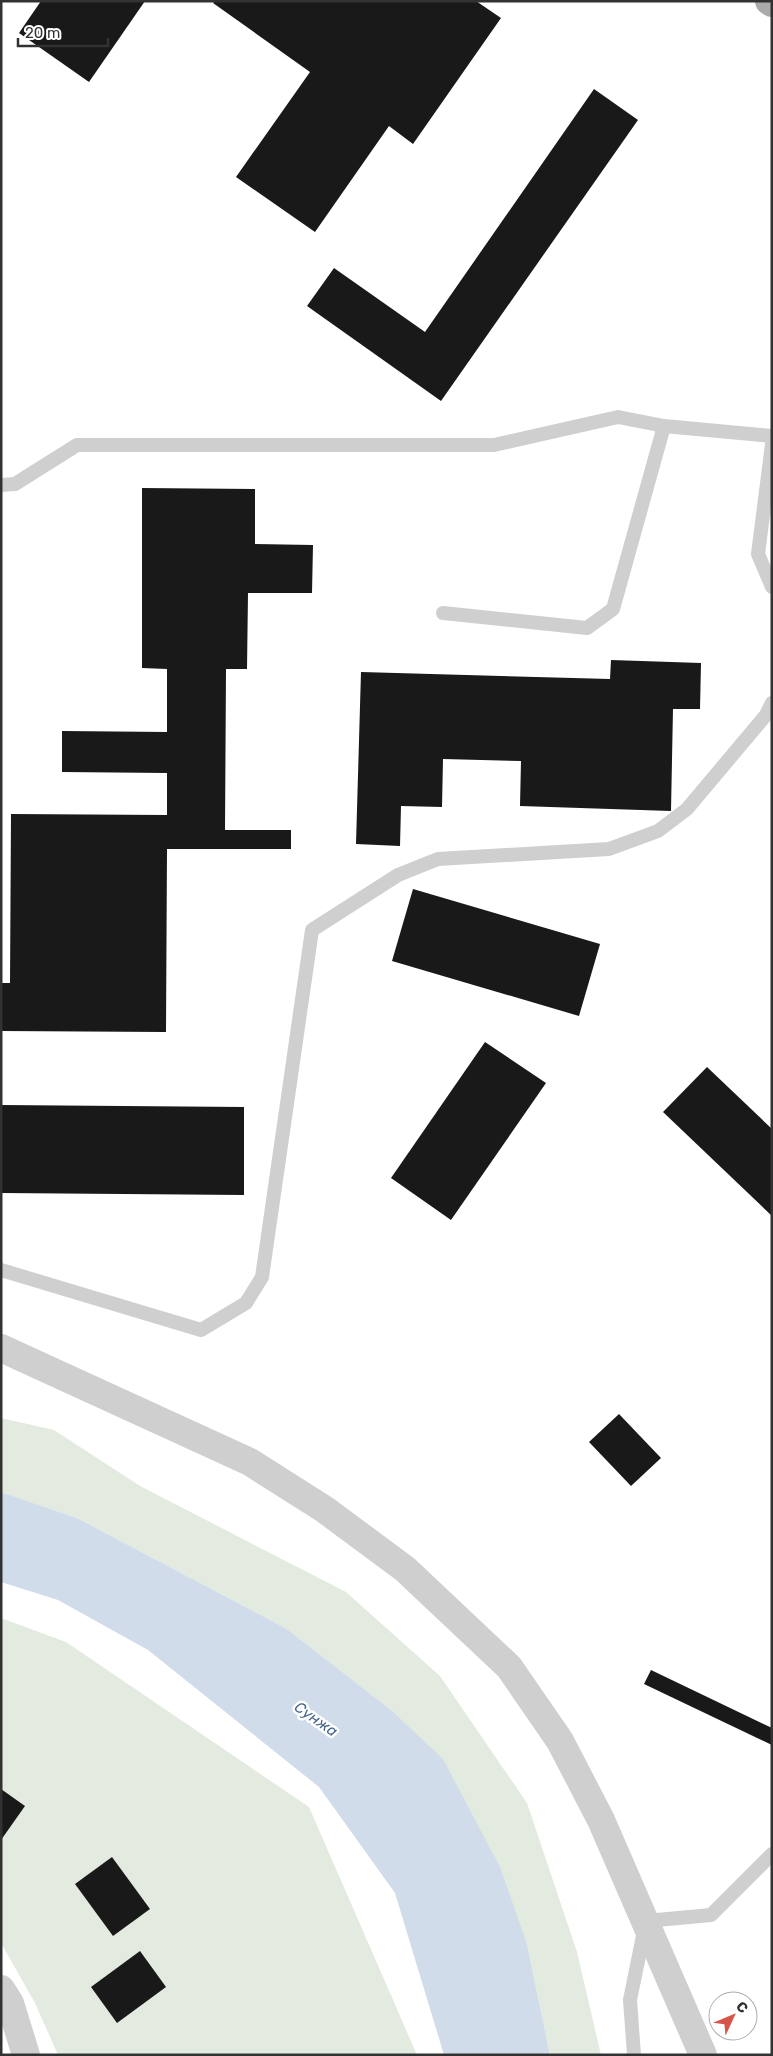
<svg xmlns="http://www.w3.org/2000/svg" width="773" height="2056" viewBox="0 0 773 2056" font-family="Rubik,sans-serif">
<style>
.green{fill:#e3eadf}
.water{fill:#d1dcea}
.building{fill:#191919}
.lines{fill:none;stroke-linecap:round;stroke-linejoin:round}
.service{stroke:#cfcfcf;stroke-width:14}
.minor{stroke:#cfcfcf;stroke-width:28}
.primary{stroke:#aaa;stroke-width:28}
.labels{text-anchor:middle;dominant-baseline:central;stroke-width:5;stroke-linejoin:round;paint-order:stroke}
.water-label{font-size:15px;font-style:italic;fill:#47668d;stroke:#fff}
</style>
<rect width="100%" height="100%" fill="#fff"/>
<g class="green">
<path d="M1 1418 54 1430 140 1486 346 1592 440 1676 527 1803 577 1952 601 2055H550L527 1944 391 1710 287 1629 77 1518 1 1492Z"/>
<path d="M1 1618 66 1642 309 1807 417 2055H58L35 2003 1 1943Z"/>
</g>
<path class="water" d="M1 1492 77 1518 287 1629 391 1710 443 1759 500 1867 527 1944 550 2055H444L395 1893 319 1787 148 1650 58 1600 1 1582Z"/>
<g class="building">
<path d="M41 1H145L89 82 19 33Z"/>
<path d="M215 1H476L501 18 413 144 389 126 315 232 236 177 310 72 213 3Z"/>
<path d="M594 89 638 120 441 401 307 306 334 268 425 332Z"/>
<path d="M142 488 255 489V544L313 545 312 593H248L247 669H226L225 830H291V849H167L166 1032 1 1031V983H10L11 814 167 815V773L62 772V731L167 732V669L142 668Z"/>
<path d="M611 660 701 663 700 709H673L671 811 520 806 521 761 443 759 442 807 401 806 400 846 356 844 361 672 610 679Z"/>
<path d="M413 889 600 944 579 1016 392 961Z"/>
<path d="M485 1042 546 1083 451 1220 391 1178Z"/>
<path d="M707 1067 772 1129V1216L663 1112Z"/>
<path d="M1 1105 244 1107V1195L1 1193Z"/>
<path d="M619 1414 661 1458 631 1486 589 1442Z"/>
<path d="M651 1670 772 1728V1745L644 1684Z"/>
<path d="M1 1789 25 1806 1 1840Z"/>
<path d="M112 1857 150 1909 113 1936 75 1884Z"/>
<path d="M140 1951 166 1987 117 2023 91 1987Z"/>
</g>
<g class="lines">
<g class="service">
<path d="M772 444 758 554 772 587"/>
<path d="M1 485 15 484 77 445H494L618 417 664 426"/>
<path d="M443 613 587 628 613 609 664 426 772 436"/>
<path d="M1 1270 201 1330 246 1303 262 1277 312 930 398 875 438 859 609 849 658 831 687 809 766 715 772 703"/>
<path d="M634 2055 630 2000 646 1921 711 1915 772 1854"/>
</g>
<g class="minor">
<path d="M1 1348 250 1462 324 1509 405 1569 509 1667 560 1741 601 1820 703 2055"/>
<path d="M1 1989 10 2003 26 2055"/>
</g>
<path class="primary" d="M769 1 772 3"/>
</g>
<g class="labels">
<g class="water-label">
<text transform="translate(316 1719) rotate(35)">Сунжа</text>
</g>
</g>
<rect width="773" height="2056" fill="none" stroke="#323232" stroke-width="5"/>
<g transform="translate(733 2016) rotate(46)"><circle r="24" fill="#ffffff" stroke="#adadad"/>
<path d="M0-4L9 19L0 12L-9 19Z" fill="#d55648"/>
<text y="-8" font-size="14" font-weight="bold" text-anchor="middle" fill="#323232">С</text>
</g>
<path d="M18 38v8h90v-8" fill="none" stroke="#323232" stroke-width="2.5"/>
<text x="25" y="38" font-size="15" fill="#323232" stroke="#ffffff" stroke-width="4" paint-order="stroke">20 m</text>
</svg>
